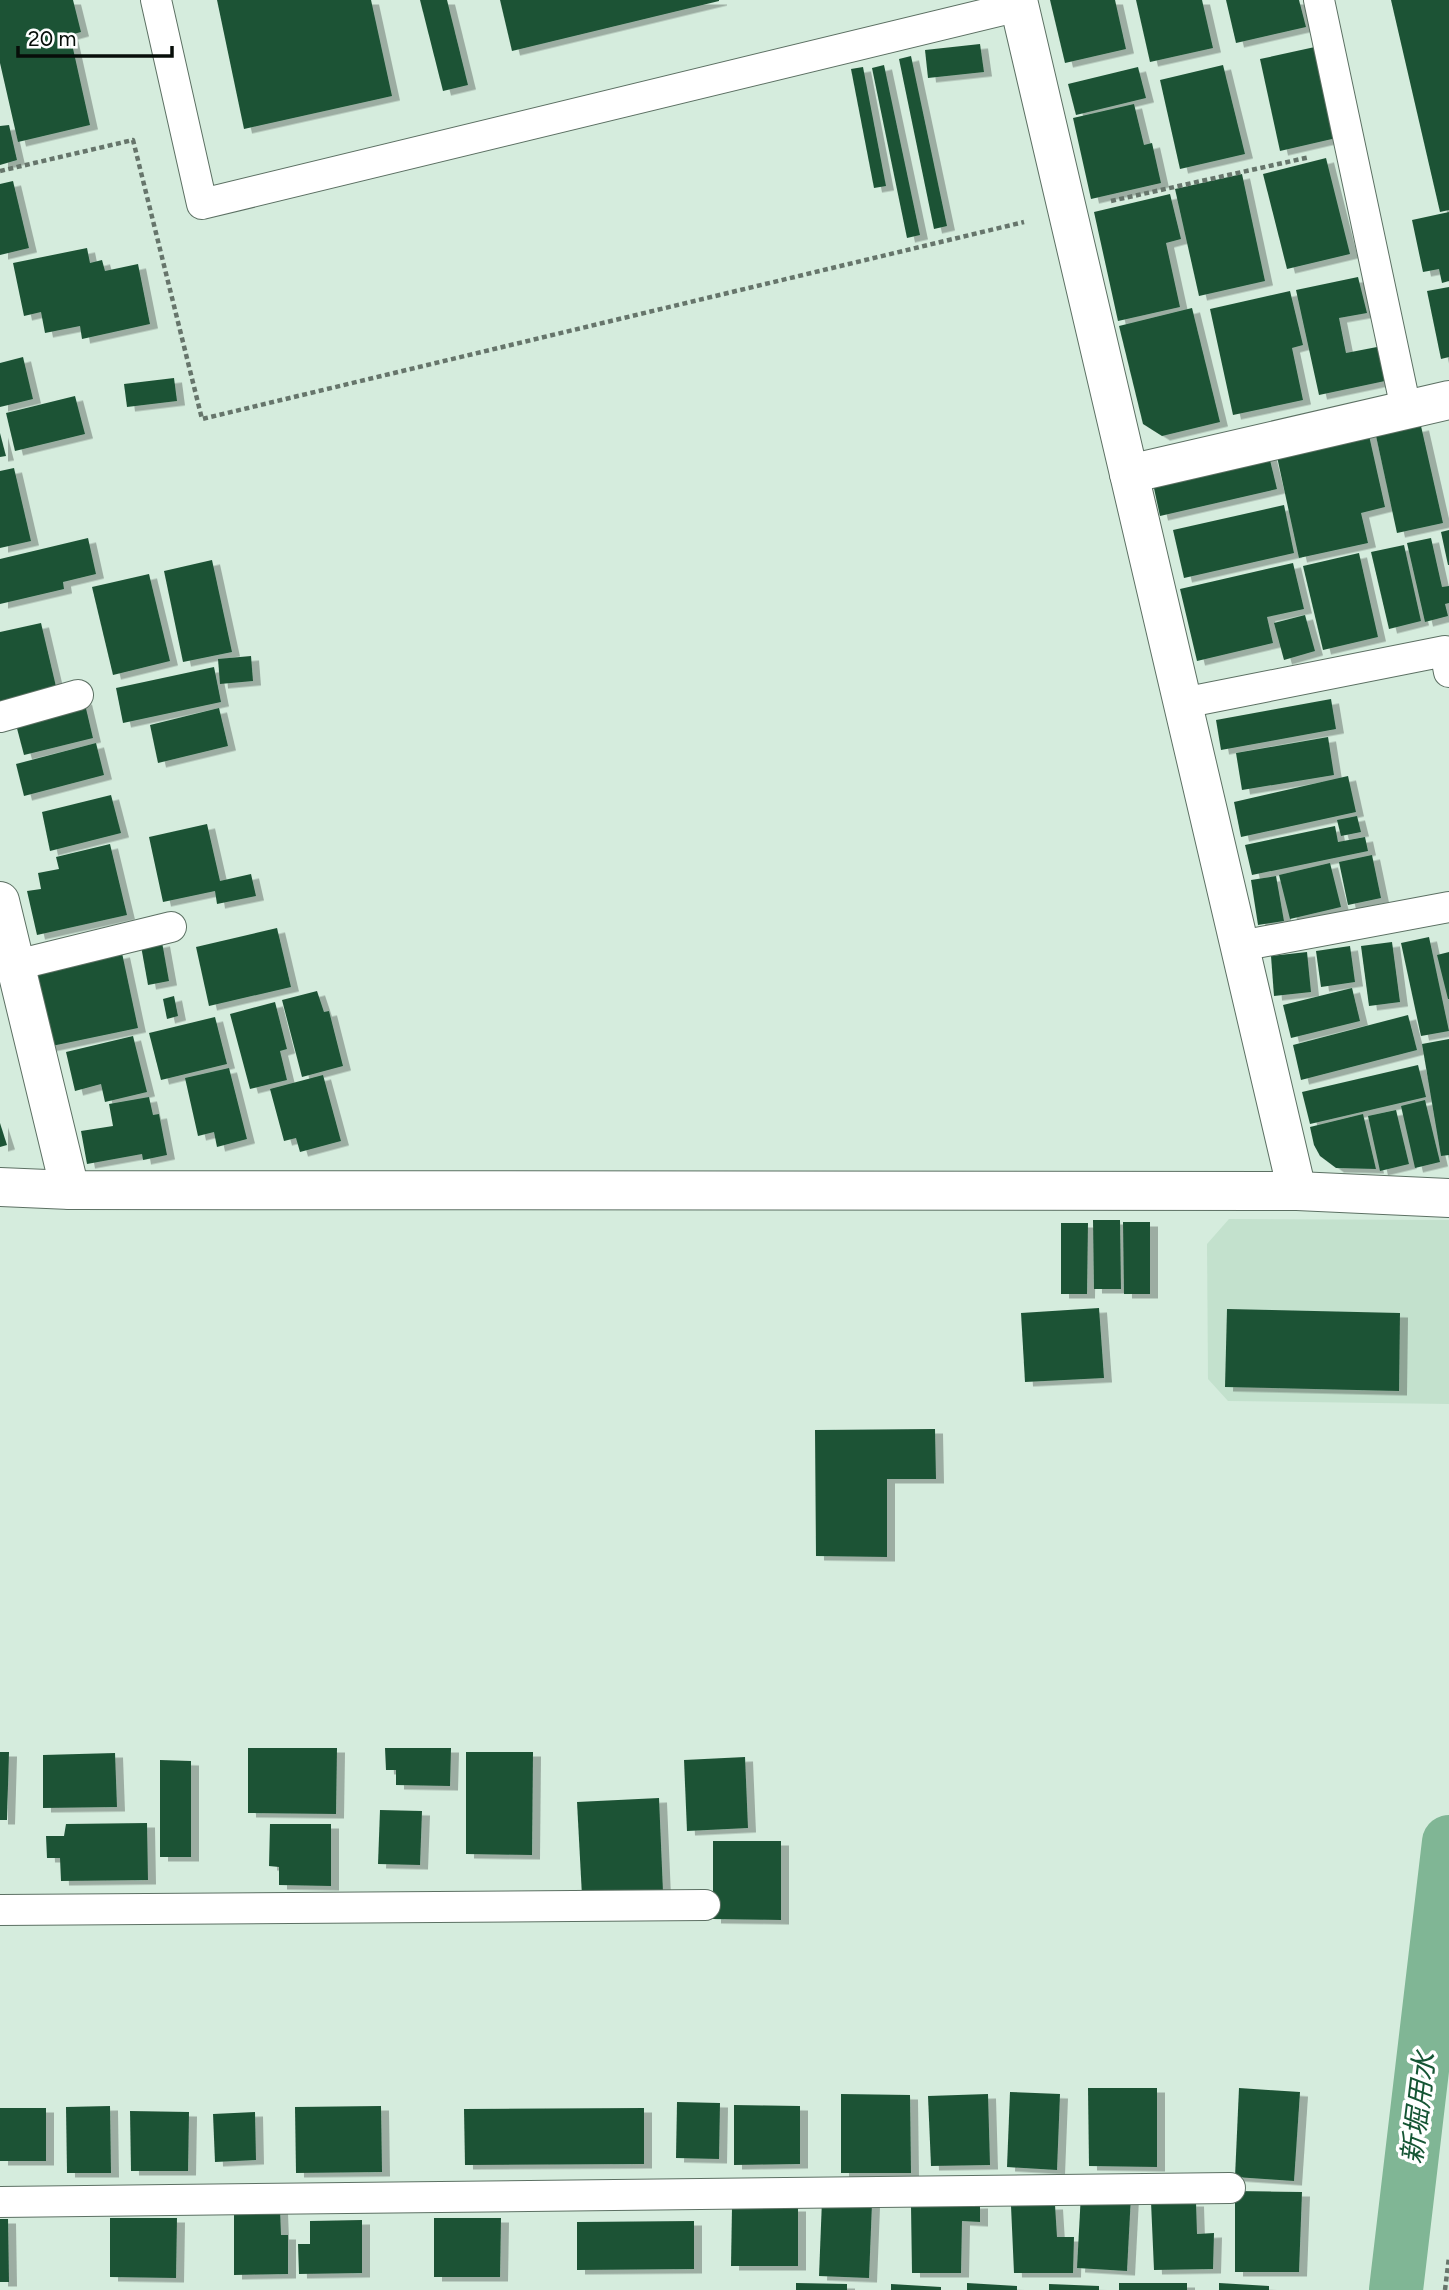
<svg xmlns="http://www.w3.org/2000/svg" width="1449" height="2290" viewBox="0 0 1449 2290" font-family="Figtree,'Noto Sans JP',sans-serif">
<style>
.built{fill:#c3e1cd}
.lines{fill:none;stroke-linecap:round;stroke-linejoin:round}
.canal{stroke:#80b695;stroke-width:54}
.building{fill:#1e5336;filter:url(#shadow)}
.lane-casing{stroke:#5c7063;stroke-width:32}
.street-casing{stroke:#5c7063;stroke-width:40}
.path{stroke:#66756b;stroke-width:4.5;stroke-dasharray:5 3.5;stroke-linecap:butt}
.lane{stroke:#fff;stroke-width:30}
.street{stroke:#fff;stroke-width:38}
.labels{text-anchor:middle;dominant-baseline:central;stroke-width:7;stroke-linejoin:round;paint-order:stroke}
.water-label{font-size:28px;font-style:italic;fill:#155534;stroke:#fff}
</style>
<defs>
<filter id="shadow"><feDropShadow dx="8" dy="4.5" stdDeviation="0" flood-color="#0004"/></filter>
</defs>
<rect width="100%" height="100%" fill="#d5ecdd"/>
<path class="built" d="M1229 1219 1449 1220V1404L1228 1401 1208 1379 1207 1244Z"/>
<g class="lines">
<path class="canal" d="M1396 2290 1449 1842"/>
</g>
<g class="building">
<path d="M0 0H73L81 32 70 35 90 125 18 142 0 63Z"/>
<path d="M217 0H371L392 96 244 129Z"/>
<path d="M420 0H447L468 85 443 91Z"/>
<path d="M500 0H719V1L512 51Z"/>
<path d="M1050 0H1115L1126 49 1065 63Z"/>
<path d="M1136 0H1202L1213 48 1150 62Z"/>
<path d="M1226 0H1299L1306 27 1236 43Z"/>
<path d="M1391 0H1449V210L1440 212Z"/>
<path d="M980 44 984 72 928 78 925 50Z"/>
<path d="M1324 45 1345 136 1280 151 1260 59Z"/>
<path d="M911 56 947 226 934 229 899 59Z"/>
<path d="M884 65 920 235 907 238 872 68Z"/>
<path d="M1223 65 1245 154 1180 169 1160 80Z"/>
<path d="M863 67 886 186 874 188 851 69Z"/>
<path d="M1138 67 1146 98 1076 115 1068 84Z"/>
<path d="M1134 104 1144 145 1152 143 1161 183 1091 199 1073 118Z"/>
<path d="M9 125 17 160 0 165V126Z"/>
<path d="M1326 158 1350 254 1287 269 1263 174Z"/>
<path d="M1242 174 1265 281 1199 296 1175 189Z"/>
<path d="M13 181 29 248 0 255V184Z"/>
<path d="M1170 194 1181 239 1166 243 1180 307 1118 321 1094 212Z"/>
<path d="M1449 212V281L1442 283 1439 269 1423 272 1412 220Z"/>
<path d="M87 248 90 263 102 260 105 271 138 264 150 324 82 339 80 326 45 333 41 312 24 316 13 263Z"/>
<path d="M1358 277 1367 313 1339 318 1346 353 1377 347 1385 381 1319 395 1296 290Z"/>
<path d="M1449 287V357L1441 359 1427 291Z"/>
<path d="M1290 291 1303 345 1292 348 1303 400 1233 415 1210 309Z"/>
<path d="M1192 308 1220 422 1162 436 1143 424 1119 326Z"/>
<path d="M23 357 33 399 0 407V363Z"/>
<path d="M174 378 177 401 127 407 124 384Z"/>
<path d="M75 396 85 434 15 451 6 413Z"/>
<path d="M1421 426 1443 523 1397 533 1376 436Z"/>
<path d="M1368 431 1385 507 1361 513 1368 543 1299 558 1276 452Z"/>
<path d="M0 433 6 456 0 457Z"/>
<path d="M1268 452 1277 489 1160 516 1152 479Z"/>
<path d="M14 468 31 541 0 548V471Z"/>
<path d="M1284 505 1294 553 1184 578 1173 530Z"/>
<path d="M1449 530V565H1448L1441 532Z"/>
<path d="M88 538 96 574 63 582 64 589 0 604V559Z"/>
<path d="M1431 538 1442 587 1449 586V603L1445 604 1448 616 1425 622 1407 543Z"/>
<path d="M1404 545 1421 621 1389 629 1371 552Z"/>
<path d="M1359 553 1378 637 1323 650 1303 566Z"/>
<path d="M212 560 232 652 183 662 164 571Z"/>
<path d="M1293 563 1304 609 1267 617 1273 643 1197 661 1180 589Z"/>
<path d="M149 574 170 661 113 675 92 587Z"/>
<path d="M1305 615 1315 651 1284 660 1274 623Z"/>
<path d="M41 623 58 695 0 708V632Z"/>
<path d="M251 656 253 681 220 684 218 659Z"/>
<path d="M214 667 221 702 123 723 116 688Z"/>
<path d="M1331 699 1336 729 1221 750 1216 720Z"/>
<path d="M84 700 93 738 24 755 14 717Z"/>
<path d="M219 708 228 746 158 763 150 725Z"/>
<path d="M1328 737 1334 775 1242 790 1236 753Z"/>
<path d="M96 743 104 775 24 796 16 764Z"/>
<path d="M1348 776 1356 812 1241 837 1234 802Z"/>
<path d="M111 795 121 833 50 851 42 812Z"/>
<path d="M1357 816 1361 832 1341 836 1337 820Z"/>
<path d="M207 824 220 881 251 874 256 896 217 904 215 891 163 902 149 837Z"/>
<path d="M1335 826 1338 842 1365 837 1368 851 1252 875 1245 845Z"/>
<path d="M110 844 127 915 37 935 27 891 41 889 38 873 59 869 56 857Z"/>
<path d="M1372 855 1381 898 1348 905 1339 862Z"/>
<path d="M1330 863 1341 907 1290 919 1279 875Z"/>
<path d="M1276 876 1284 921 1258 925 1251 880Z"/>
<path d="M277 928 291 987 209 1006 196 947Z"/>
<path d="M1429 937 1449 1031 1421 1036 1401 943Z"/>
<path d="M162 942 169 981 148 985 141 946Z"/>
<path d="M1392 942 1400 1002 1369 1006 1361 946Z"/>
<path d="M1350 946 1355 982 1321 987 1316 951Z"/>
<path d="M1307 952 1311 992 1274 996 1271 956Z"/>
<path d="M1449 952V999H1448L1437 955Z"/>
<path d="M122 953 138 1028 47 1047 31 973Z"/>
<path d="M1352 988 1360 1021 1291 1038 1283 1005Z"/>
<path d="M317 991 324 1012 329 1011 343 1066 302 1077 282 1000Z"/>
<path d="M174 996 178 1016 167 1019 163 999Z"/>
<path d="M275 1002 287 1049 280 1051 287 1080 250 1089 230 1014Z"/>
<path d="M1408 1015 1417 1050 1301 1080 1293 1045Z"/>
<path d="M215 1017 227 1064 161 1080 149 1033Z"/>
<path d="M133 1036 147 1092 105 1102 101 1084 75 1091 66 1052Z"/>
<path d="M1449 1039V1155L1441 1156 1422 1044Z"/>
<path d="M1418 1065 1426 1097 1310 1124 1302 1092Z"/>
<path d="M229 1068 247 1139 217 1147 214 1132 198 1136 185 1078Z"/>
<path d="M323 1075 341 1141 300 1152 296 1138 284 1141 270 1089Z"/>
<path d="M149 1097 153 1115 159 1114 167 1155 143 1160 142 1154 87 1164 81 1131 113 1126 109 1104Z"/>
<path d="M1425 1100 1440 1162 1415 1168 1401 1106Z"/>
<path d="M1396 1110 1409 1164 1380 1171 1368 1116Z"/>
<path d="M1363 1114 1376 1169 1336 1168 1320 1156 1314 1145 1310 1127Z"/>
<path d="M0 1123 7 1145 0 1147Z"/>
<path d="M1093 1220H1120L1121 1289H1094Z"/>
<path d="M1123 1222H1150V1294H1124Z"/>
<path d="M1061 1223H1088L1087 1294H1061Z"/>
<path d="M1099 1308 1104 1378 1025 1382 1021 1313Z"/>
<path d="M1227 1309 1400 1313 1399 1391 1225 1387Z"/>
<path d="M935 1429 936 1479H887V1557L816 1556 815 1430Z"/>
<path d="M248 1748H337L336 1814 248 1813Z"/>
<path d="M385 1748H451L450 1786 396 1785V1770H386Z"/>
<path d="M0 1752H9L7 1820H0Z"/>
<path d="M466 1752H533L532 1855 466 1854Z"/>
<path d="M115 1753 117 1807 43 1808V1755Z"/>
<path d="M745 1757 748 1828 687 1831 684 1760Z"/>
<path d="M160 1760 191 1761V1857H160Z"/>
<path d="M659 1798 663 1892 582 1896 577 1802Z"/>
<path d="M380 1810 422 1811 420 1865 378 1864Z"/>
<path d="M147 1823 148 1880 61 1881 60 1858H47L46 1836H64L66 1824Z"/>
<path d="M270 1824H331V1886L279 1885V1867L269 1866Z"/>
<path d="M713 1841H781V1920L713 1919Z"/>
<path d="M1088 2088H1157V2167L1089 2166Z"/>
<path d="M1239 2088 1300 2092 1294 2181 1235 2177Z"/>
<path d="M1010 2092 1060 2094 1057 2170 1007 2167Z"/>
<path d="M841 2094 910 2095 911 2173H841Z"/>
<path d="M988 2094 990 2165 931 2166 928 2096Z"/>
<path d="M677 2102 720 2103 719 2159 676 2158Z"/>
<path d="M734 2105 800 2106V2164L734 2165Z"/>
<path d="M110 2106 111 2173H67L66 2107Z"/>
<path d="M381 2106 382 2172 296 2173 295 2107Z"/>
<rect x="0" y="2108" width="46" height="53"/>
<path d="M644 2108V2164L465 2165 464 2109Z"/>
<path d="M130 2111 189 2112 188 2171H131Z"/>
<path d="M255 2112 256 2160 215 2162 213 2114Z"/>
<path d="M1235 2191 1302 2192 1299 2272H1235Z"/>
<path d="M1081 2193 1131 2195 1127 2271 1077 2268Z"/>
<path d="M822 2200 872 2203 869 2278 819 2276Z"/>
<path d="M1151 2202H1196L1197 2234 1214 2233 1213 2269 1154 2270Z"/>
<path d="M980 2204V2222L962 2221 961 2273H912L911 2206Z"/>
<path d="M1055 2205 1057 2237H1074L1073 2273H1014L1011 2206Z"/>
<path d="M732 2207H798V2266H731Z"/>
<path d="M234 2208 280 2209 281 2235H288V2274L234 2275Z"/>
<path d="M110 2218H177L176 2278 110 2277Z"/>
<path d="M434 2218H501L500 2277H434Z"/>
<path d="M0 2219H8L9 2282H0Z"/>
<path d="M362 2220V2273L299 2274 298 2244H310V2221Z"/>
<path d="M694 2221V2269L577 2270V2222Z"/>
<path d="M796 2283 847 2284V2290H796Z"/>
<path d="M967 2283 1017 2286V2290H967Z"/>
<rect x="1119" y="2283" width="68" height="7"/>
<path d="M1219 2283 1269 2286V2290H1219Z"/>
<path d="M891 2284 941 2287V2290H891Z"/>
<path d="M1049 2284 1099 2286V2290H1049Z"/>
</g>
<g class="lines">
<g class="lane-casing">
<g id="lane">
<path d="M156 0 202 204 1019 6"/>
<path d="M1319 0 1406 409"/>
<path d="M1183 703 1445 651 1449 672"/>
<path d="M0 717 78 695"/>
<path d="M1240 946 1449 907"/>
<path d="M16 965 171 927"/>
<path d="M0 1910 705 1905"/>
<path d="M0 2202 1230 2188"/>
</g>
</g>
<g class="street-casing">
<g id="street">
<path d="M1018 0 1297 1191"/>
<path d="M1129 474 1449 400"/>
<path d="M0 901 70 1190"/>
<path d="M0 1187 70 1190 1297 1191 1449 1198"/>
</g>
</g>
<g class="path">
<path d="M0 171 133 140 202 419 1024 222"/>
<path d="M1111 201 1310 157"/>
<path d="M1445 2290 1449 2257"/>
</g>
<use href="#lane" class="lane"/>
<use href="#street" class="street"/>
</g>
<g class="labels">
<g class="water-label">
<text transform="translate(1418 2108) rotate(-83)">新堀用水</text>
</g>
</g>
<path d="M18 46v10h154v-10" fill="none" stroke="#070e09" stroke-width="3.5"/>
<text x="28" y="46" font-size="21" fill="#070e09" stroke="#ffffff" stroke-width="5" paint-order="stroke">20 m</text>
</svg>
